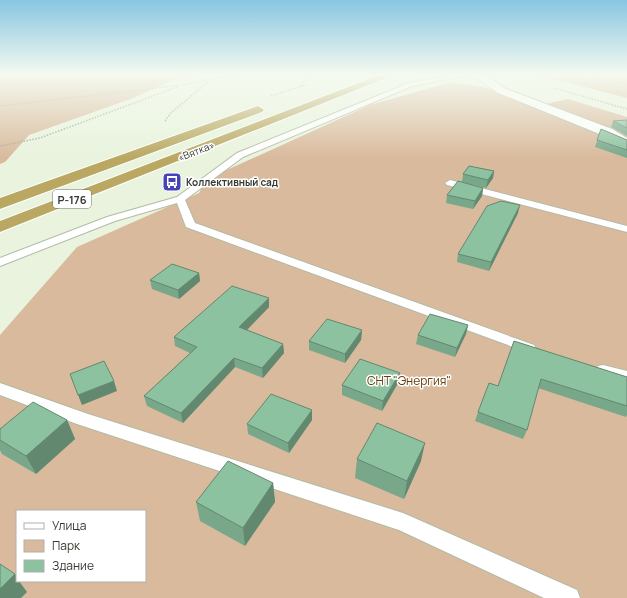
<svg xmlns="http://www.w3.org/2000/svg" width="627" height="598" viewBox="0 0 627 598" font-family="Manrope,sans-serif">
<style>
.green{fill:#d9ba9d;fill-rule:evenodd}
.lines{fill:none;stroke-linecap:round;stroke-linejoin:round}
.service-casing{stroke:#b2bba5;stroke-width:2}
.minor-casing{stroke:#b2bba5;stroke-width:2}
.trunk-casing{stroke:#fff;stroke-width:2}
.path{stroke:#a5ad9c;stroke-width:1.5;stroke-dasharray:1.5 1.5;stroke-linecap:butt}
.service{fill:#fff;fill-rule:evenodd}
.minor{fill:#fff;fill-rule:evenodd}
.trunk{fill:#baa862;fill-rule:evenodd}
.wall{fill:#79a78a}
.shaded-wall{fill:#638870}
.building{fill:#8dc2a0;stroke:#638870}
.labels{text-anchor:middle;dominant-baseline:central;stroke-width:3;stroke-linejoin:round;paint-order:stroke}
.far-street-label{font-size:10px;fill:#363a31;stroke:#fff}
.far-poi-label{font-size:10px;font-weight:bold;fill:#363a31;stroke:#fff;text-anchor:start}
.shield{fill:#fff;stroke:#72756f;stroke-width:1}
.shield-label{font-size:11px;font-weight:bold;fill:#363a31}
.park-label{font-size:12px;fill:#653c0a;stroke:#fff}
</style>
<rect width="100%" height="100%" fill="#e9f3dd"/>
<g class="green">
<path d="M0 74H202L173 80 133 98 29 135 5 162 0 164Z"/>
<path d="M535 74H627V98Z"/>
<path d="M451 82 484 87 532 107 568 99 627 117V598H0V335L77 247 199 193 207 179 370 105ZM17 511H145V581H17Z"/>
</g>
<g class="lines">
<g class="service-casing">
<g id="service">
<path d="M460 74H474L412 86 243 157 185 200 195 223 534 345 536 348 534 351 529 353 524 351 186 227 177 203 115 221 0 266V258L107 217 177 197 237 153 409 83Z"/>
<path d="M450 180 627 226V232L447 185 445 183Z"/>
<path d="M603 365 627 371V383L598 374 595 370 598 366Z"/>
<path d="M0 383 88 414 403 513 577 590 580 598H544L399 530 77 424 0 395Z"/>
</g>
</g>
<g class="minor-casing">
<path id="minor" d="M472 74H484L504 88 612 129 627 138V147L602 135 496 92Z"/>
</g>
<g class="trunk-casing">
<g id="trunk">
<path d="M382 74H396L0 232V221Z"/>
<path d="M258 106 264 110 262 112 0 209V198Z"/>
</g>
</g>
<g class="path">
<path d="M556 74 627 84"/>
<path d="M301 86 308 74"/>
<path d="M554 88 627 109"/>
<path d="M271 96 308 84"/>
<path d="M0 106 183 85 239 74"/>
<path d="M165 121 171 113 210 80"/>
<path d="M0 146 40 138 177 87"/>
</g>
<use href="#service" class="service"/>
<use href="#minor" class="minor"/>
<use href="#trunk" class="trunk"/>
</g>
<g class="wall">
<path d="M627 120V136L611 127 613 121Z"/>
<path d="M601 129 627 140V158L595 147Z"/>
<path d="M494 171 493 178 486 188 462 182 463 174Z"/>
<path d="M483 188 482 196 473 209 446 203 447 195Z"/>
<path d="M518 213 489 271 457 262 458 254Z"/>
<path d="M199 273 200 281 179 299 152 289 150 280Z"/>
<path d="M269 307 247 330 283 344 284 353 263 378 235 367 183 423 147 406 144 396 190 353 175 346 174 337Z"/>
<path d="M468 325 466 334 455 357 416 344 418 335Z"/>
<path d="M362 330 361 340 345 363 309 350V341Z"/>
<path d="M514 341 627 377V415L626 417 538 388 527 430 523 439 475 421 478 412 498 386Z"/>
<path d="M400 373 398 383 382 411 342 395V385Z"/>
<path d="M312 410V420L289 453 248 434 247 424Z"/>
<path d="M67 420 75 439 36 474 2 454 0 450V429Z"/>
<path d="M357 459 421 461 404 499 355 478Z"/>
<path d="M273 483 275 502 245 546 200 521 196 502Z"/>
</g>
<g class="shaded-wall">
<path d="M494 171 493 178 486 188 488 180Z"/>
<path d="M483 188 482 196 473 209 475 201Z"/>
<path d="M520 205 518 213 489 271 491 262Z"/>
<path d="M199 273 200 281 179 299 178 290Z"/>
<path d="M269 298V307L240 337 239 327Z"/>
<path d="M468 325 466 334 455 357 457 348Z"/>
<path d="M362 330 361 340 345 363V354Z"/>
<path d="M283 344 284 353 263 378 262 368Z"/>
<path d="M234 358 235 367 183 423 181 413Z"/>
<path d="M400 373 398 383 382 411 383 401Z"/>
<path d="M114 381 117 391 82 405 78 395Z"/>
<path d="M312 410V420L289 453 288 443Z"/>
<path d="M67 420 75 439 36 474 26 456Z"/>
<path d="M425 443 421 461 404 499 407 481Z"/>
<path d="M273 483 275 502 245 546 243 528Z"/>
<path d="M15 574 17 577V581H19L27 592 21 598H0V589Z"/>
</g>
<g class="building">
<path d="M627 120V128L613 121Z"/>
<path d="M601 129 627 140V150L597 140Z"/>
<path d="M469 166 494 171 488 180 463 174Z"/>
<path d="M458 181 483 188 475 201 447 195Z"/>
<path d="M501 201 520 205 491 262 458 254 487 206Z"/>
<path d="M172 264 199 273 178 290 150 280Z"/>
<path d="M232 286 269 298 239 327 283 344 262 368 234 358 181 413 144 396 197 347 174 337Z"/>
<path d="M430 314 468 325 457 348 418 335Z"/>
<path d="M327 319 362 330 345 354 309 341Z"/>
<path d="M514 341 627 377V406L541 379 527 430 478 412 489 383 498 386Z"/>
<path d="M360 359 400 373 383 401 342 385Z"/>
<path d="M104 361 114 381 78 395 70 374Z"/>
<path d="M271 394 312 410 288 443 247 424Z"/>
<path d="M33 402 67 420 26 456 0 440V429Z"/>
<path d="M377 423 425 443 407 481 357 459Z"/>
<path d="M228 461 273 483 243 528 196 502Z"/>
<path d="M0 564 15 574 0 589Z"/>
</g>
<linearGradient id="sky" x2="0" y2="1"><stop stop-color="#88c6e2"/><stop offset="0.47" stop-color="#f5faf0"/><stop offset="1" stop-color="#f5faf0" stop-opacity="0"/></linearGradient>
<rect width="627" height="158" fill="url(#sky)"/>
<defs>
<g id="bus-square" transform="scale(1)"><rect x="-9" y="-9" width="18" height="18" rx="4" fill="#4643b9" stroke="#fff"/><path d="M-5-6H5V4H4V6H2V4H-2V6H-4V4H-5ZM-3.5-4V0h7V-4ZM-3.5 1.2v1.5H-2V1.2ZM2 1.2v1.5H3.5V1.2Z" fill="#fff"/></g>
</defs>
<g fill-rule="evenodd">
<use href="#bus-square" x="172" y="182"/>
</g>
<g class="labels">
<g class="far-street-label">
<text transform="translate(196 151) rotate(-21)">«Вятка»</text>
</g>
<g class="far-poi-label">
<text x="186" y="182">Коллективный сад</text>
</g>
<rect class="shield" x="53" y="190" width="38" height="18" rx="3"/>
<g class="shield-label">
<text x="72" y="199">Р-176</text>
</g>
<g class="park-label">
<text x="409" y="380">СНТ "Энергия"</text>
</g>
</g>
<rect x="16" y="510" width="130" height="72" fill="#ffffff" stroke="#afb0ad"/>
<rect x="24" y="523" width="20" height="6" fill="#ffffff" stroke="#afb0ad"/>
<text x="52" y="530" font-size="12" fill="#363a31">Улица</text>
<rect x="24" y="540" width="20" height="12" fill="#d9ba9d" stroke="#afb0ad"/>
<text x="52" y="550" font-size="12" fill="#363a31">Парк</text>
<rect x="24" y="560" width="20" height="12" fill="#8dc2a0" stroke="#afb0ad"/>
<text x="52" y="570" font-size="12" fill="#363a31">Здание</text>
</svg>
